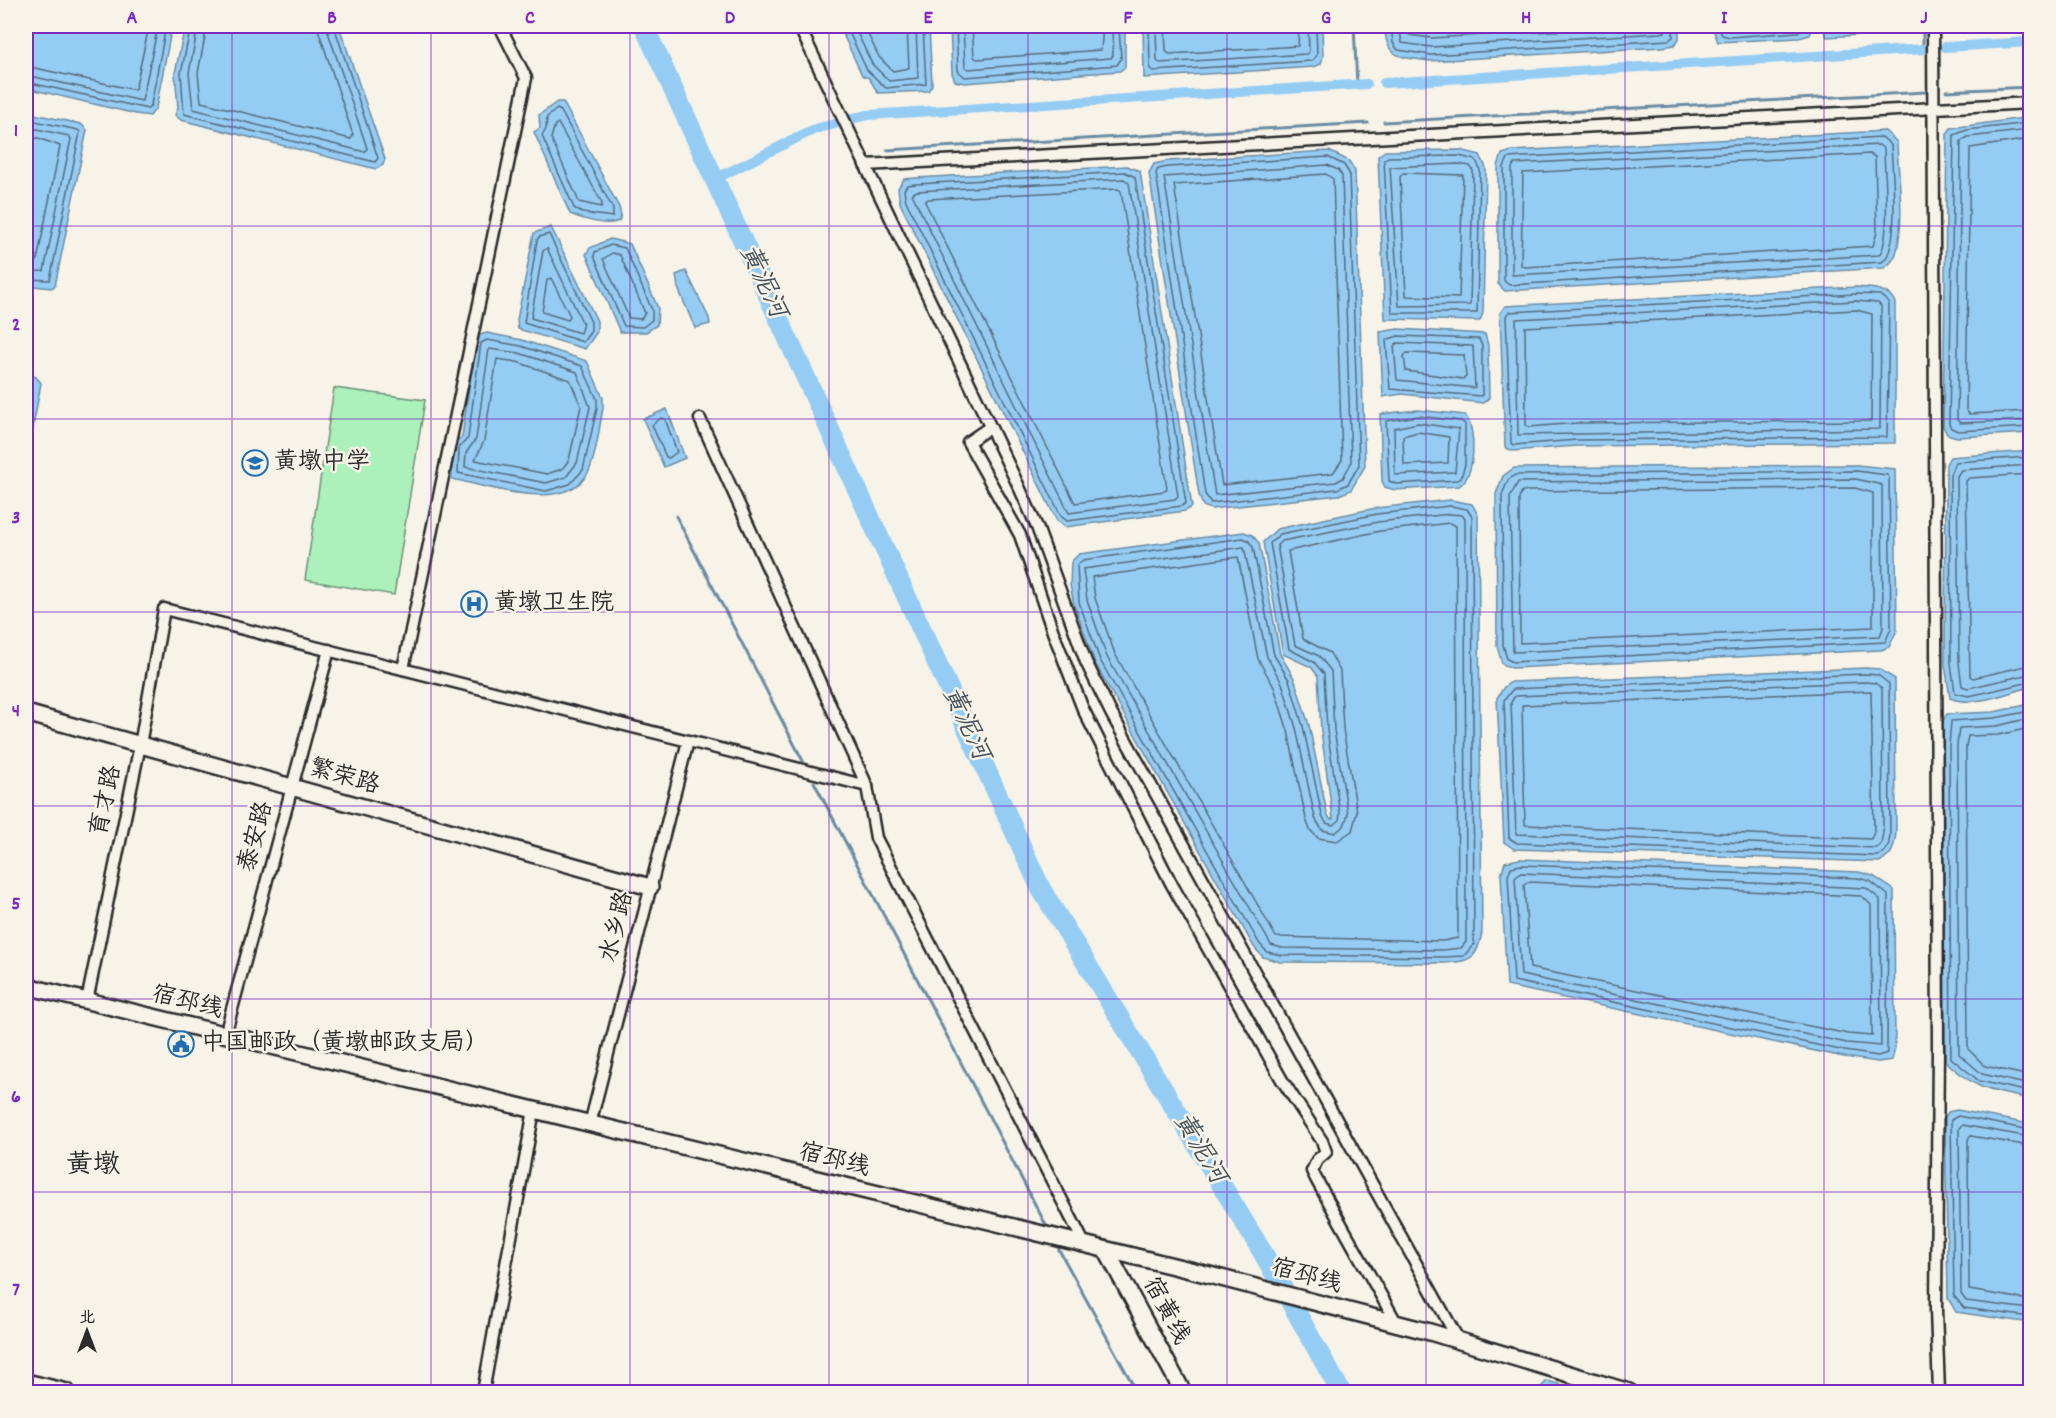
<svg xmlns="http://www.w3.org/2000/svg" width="2056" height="1418" viewBox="0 0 2056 1418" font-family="Dekko,'LXGW WenKai TC',sans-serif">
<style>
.green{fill:#acf1bc;stroke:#6c8e74;stroke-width:1.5}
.water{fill:#95ccf4;stroke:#6b8ca4;stroke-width:1.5}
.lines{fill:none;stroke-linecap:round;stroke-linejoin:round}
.shore{stroke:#556b7b;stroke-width:1.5}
.stream{stroke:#6b8ca4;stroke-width:3}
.canal{stroke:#95ccf4;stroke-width:10}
.river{stroke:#95ccf4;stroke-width:20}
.street-casing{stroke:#2b2b2b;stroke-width:15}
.secondary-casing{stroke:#2b2b2b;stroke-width:20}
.street{stroke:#f7f3e8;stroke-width:10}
.secondary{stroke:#f7f3e8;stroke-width:15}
.grid{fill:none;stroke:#7b2cbf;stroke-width:1.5;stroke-opacity:0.55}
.labels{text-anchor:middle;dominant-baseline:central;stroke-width:5;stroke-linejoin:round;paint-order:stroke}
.poi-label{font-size:24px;fill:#2b2b2b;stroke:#f7f3e8;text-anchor:start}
.street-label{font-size:24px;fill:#2b2b2b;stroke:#f7f3e8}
.water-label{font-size:26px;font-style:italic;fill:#46535d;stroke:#f7f3e8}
.quarter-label{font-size:27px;fill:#2b2b2b;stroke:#f7f3e8}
.neatline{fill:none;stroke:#7b2cbf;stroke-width:2}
.grid-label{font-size:20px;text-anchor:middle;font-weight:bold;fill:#7b2cbf}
</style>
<rect width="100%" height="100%" fill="#f7f3e8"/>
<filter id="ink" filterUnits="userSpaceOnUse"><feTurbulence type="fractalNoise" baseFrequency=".0167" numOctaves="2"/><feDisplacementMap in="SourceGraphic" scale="12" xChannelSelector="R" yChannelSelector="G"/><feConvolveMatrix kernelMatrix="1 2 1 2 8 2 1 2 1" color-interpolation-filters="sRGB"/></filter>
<g filter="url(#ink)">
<path class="green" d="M334 388 425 400 394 595 305 580Z"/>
<g class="water">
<path d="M26 26H172L156 108 150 116 136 114 26 88Z"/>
<path d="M185 26H339L385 159 383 165 376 169 181 120 175 115 178 108 175 73Z"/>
<path d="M839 26H929L932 85 928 91 878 93 869 78 862 75Z"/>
<path d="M950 26H1125V67L1120 71 965 83 955 81 952 73Z"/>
<path d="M1143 26H1322L1323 56 1321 64 1314 67 1144 78Z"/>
<path d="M1385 26H1679V39L1674 45 1662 47 1430 61C1402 57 1385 60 1385 26Z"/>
<path d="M1712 26H1813L1810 35 1799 38 1718 42Z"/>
<path d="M1822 26H1896L1893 33 1827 37Z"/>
<path d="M557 102H563L619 207 621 215 619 221C606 227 582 219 570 214L534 132 540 128 539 115Z"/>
<path d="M34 114 81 124 87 130 55 286 51 288 26 285V121Z"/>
<path d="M2030 117V433L1957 437 1947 434 1943 426 1947 134 1951 128Z"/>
<path d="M1885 131 1897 142C1898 176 1905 216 1897 250 1895 259 1891 263 1884 268L1505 291 1498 284V166L1502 154 1512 151Z"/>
<path d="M1460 150 1480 155 1486 168 1483 313 1480 321 1385 319 1378 156 1385 151Z"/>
<path d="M1329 151 1349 161 1355 171 1365 466 1351 490 1339 495 1211 509 1203 506 1199 495 1149 173 1154 164 1168 161Z"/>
<path d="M1127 166 1140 171 1192 507 1185 511 1065 527 1057 521 900 203 898 188 904 179 916 178Z"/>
<path d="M551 227 597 321V332L585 349 518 329 517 320 534 233Z"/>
<path d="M610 239 630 244 658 308 657 325 646 332H620L586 254 590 248Z"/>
<path d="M686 271 709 318 710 324 695 328 678 288 676 275Z"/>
<path d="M1857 287C1872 289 1887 287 1895 302V443L1577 446 1512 451 1505 447 1500 313 1505 306Z"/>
<path d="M1398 329 1485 334 1488 345 1489 398 1483 403 1402 394 1383 397 1380 332Z"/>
<path d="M487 333 522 340 587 361 603 398V408C599 428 597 453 589 471 568 515 488 486 452 479L451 457 454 443 462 437 476 336Z"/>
<path d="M26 373 36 377 41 383 26 466Z"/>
<path d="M667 409 685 458 664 467 643 419Z"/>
<path d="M1418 410 1465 415C1477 429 1476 476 1459 486L1395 490 1385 487 1382 481 1380 414Z"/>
<path d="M2030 451V687C2006 693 1973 708 1950 698L1945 664 1946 464 1950 457Z"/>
<path d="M1857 465 1895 469 1897 630 1889 647 1881 650 1512 668 1502 664 1497 646 1496 494 1503 476 1514 468Z"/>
<path d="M1450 500 1472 504 1478 515 1482 932C1477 960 1471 961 1444 963L1280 962 1263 957 1254 947 1095 663 1074 604 1070 585 1071 562 1079 554 1244 532 1252 535 1259 543 1280 654 1294 678 1309 725 1327 813 1330 819H1333L1321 731 1318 676 1311 667 1283 654 1263 542 1277 529 1376 508Z"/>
<path d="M1866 668 1879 669 1895 679 1896 833C1894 848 1893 856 1879 862L1514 849 1504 842 1497 698 1504 687 1511 682Z"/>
<path d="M2030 704V1099C1987 1090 1978 1091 1945 1061L1943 746V721L1947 714 1994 712Z"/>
<path d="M1520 859 1859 872 1873 876 1894 890 1895 1048 1892 1060 1878 1062 1844 1057 1507 986 1501 875 1505 862Z"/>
<path d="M1957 1110 2030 1124V1323L1956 1312 1948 1298 1945 1118 1948 1112Z"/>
<path d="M1547 1381 1589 1392H1536Z"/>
</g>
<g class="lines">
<g class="shore">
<path d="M191 26 181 73 184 114 375 162 378 158 334 26"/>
<path d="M198 26 189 73 193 109 365 152 367 148 326 26"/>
<path d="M207 26 198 73 201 102 351 139 353 135 317 26"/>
<path d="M846 26 867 70 886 88 926 84 923 26"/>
<path d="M854 26 872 64 889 81 918 78 916 26"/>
<path d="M864 26 879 57 893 71 909 68 907 26"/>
<path d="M956 26 958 71 965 77 1117 65 1121 59 1119 26"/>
<path d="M963 26 965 67 968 69 1111 58 1113 55 1112 26"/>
<path d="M972 26 974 57 977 59 1101 50 1103 26"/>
<path d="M1149 26 1150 69 1153 71 1312 61 1317 55 1316 26"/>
<path d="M1156 26 1157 61 1160 63 1307 54 1309 51 1308 26"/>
<path d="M1165 26 1166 51 1169 54 1298 46 1299 26"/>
<path d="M1391 26 1393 43 1398 50 1431 55 1669 40 1673 37V26"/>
<path d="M1399 26 1402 43 1431 47 1660 33 1665 32V26"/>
<path d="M1408 26 1409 35 1431 38 1639 26"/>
<path d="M1718 26 1722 35 1730 37 1798 32 1807 26"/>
<path d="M1828 26 1833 31 1890 26"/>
<path d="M26 66 135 90 149 26"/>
<path d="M26 75 142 101 158 26"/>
<path d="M26 82 148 109 151 105 166 26"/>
<path d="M557 109 561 111 613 209V217L582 213 574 208 542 136 546 129 547 117Z"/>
<path d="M558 123 602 203 601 207 579 202 551 138 555 125Z"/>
<path d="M2030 123 1967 130 1954 135 1949 424 1951 428 1958 431 2030 427"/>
<path d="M26 124 35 121 78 130 80 132 50 280 26 279"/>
<path d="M2030 130 1968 137 1961 141 1957 420 1960 423 2030 420"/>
<path d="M26 131 37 129 69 136 71 139 44 271 26 272"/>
<path d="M1882 137 1891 145C1892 169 1901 250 1882 262L1509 285 1504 281V167L1508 158Z"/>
<path d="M2030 139 1970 148 1966 410 1969 414 2030 411"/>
<path d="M26 140 38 138 60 146 37 261 26 263"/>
<path d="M1879 145 1884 149C1884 171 1892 240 1879 255L1512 275V168L1514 164Z"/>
<path d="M1870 154 1875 157 1877 232 1873 246 1524 267 1521 265 1523 173Z"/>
<path d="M1459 156 1476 160 1480 170 1477 313H1392L1384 160 1388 157Z"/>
<path d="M1328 157 1344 165 1349 173 1359 465 1348 484 1337 489 1211 503 1205 494 1156 173 1158 169 1168 167Z"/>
<path d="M1458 164 1470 166 1473 171 1470 305 1399 306 1390 167Z"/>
<path d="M1327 165 1338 170 1342 176 1351 463 1343 478 1336 482 1215 495 1164 177Z"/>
<path d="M1125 172 1135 177 1186 503 1182 506 1067 521 1061 516 906 201 904 190 907 185 916 184Z"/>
<path d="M1403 173 1463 175 1459 298 1406 296 1400 177Z"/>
<path d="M1326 174 1333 179 1342 460 1333 473 1222 485 1174 185Z"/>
<path d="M1124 179 1129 183 1178 496 1175 499 1069 513 912 194 917 191Z"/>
<path d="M1118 189 1121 191 1167 489 1165 491 1075 503 925 202 928 199Z"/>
<path d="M549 234 591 322V331L583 342 524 323 537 240 539 237Z"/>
<path d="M611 245 625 248 652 310V320L643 327 624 326 594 256 595 252Z"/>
<path d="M547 248 583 324 580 333 531 318 543 251Z"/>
<path d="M612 253 620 255 645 313 641 319 629 318 603 259Z"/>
<path d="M551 278 570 316 568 320 542 312 547 280Z"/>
<path d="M1857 294 1880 295 1889 303 1887 437 1577 440 1514 445 1511 443 1506 316 1509 312Z"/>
<path d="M1856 301 1878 303 1881 306 1880 429 1518 435 1516 319Z"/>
<path d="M1856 310 1872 314 1871 421 1577 423 1529 427 1526 425 1525 327Z"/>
<path d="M1398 336 1479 339 1482 346V396L1390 389 1386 340Z"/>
<path d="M487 340 521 346 582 366 597 399V408L583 470 570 484 546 491 458 473 459 448 468 438 481 343Z"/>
<path d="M1397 343 1473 346 1475 388 1397 380 1394 346Z"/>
<path d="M489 349 519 353 577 372 590 407 577 463 566 477 546 483 465 467 466 453 476 439Z"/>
<path d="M1407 353 1464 355 1466 377 1463 379 1406 371 1404 356Z"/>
<path d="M497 359 517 362 570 380 581 406 569 460 562 469 547 474 475 460 484 441Z"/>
<path d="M1418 416 1461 421 1465 424V464L1461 478 1457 480 1396 484 1389 481 1386 421Z"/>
<path d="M661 418 665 419 677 452 669 458 666 457 652 425Z"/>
<path d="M1418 423 1459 429 1455 472 1395 475 1394 428Z"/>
<path d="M1418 432 1449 437 1448 463 1404 465 1403 436Z"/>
<path d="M2030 457 1955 462 1950 475 1951 663 1955 693 1969 696 2030 682"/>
<path d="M2030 465 1961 470 1957 476 1959 663 1962 686 1968 688 2030 674"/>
<path d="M1857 471 1887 475 1889 477 1891 629 1885 642 1513 662 1507 659 1503 645 1502 495 1508 480 1515 475Z"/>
<path d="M2030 474 1969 478 1966 481 1970 676 1973 678 2030 665"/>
<path d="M1856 479 1882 485 1883 628 1880 636 1513 652 1510 497 1518 482Z"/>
<path d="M1855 488 1873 493V627L1520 643 1519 498 1522 491Z"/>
<path d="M1450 506 1467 509 1472 517 1474 944 1464 956 1444 957 1281 955 1267 952 1259 943 1100 660 1079 602 1077 565 1083 560 1243 538 1248 540 1253 547 1274 655 1289 680 1303 726 1322 815 1326 823 1333 825 1339 821 1340 813 1327 730 1324 674 1314 662 1289 649 1270 543 1280 534 1377 514Z"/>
<path d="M1450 514 1462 515 1465 519 1466 942 1461 948 1443 950 1282 948 1271 945 1107 657 1087 600 1083 569 1244 547 1267 657 1282 683 1296 728 1315 818 1322 830 1335 833 1344 826 1348 814 1334 730 1331 671 1319 656 1295 645 1277 545 1282 541 1378 522Z"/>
<path d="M1450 523 1456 526 1458 938 1443 941 1276 937 1115 654 1095 598 1092 577 1238 557 1258 659 1274 687 1288 731 1306 819 1310 830 1318 838 1337 841 1352 831 1357 812 1343 729 1340 671 1330 653 1303 639 1288 551 1380 531Z"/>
<path d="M1865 674 1878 675 1889 684 1890 833C1889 844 1889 852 1877 856L1517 843 1509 838 1504 700 1513 689Z"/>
<path d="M1865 682 1875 683 1882 688 1883 832 1881 844 1877 848 1516 834 1511 702 1515 696Z"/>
<path d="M1871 691 1874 832 1871 839 1525 825 1522 705Z"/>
<path d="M2030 711 1995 718 1951 721 1949 746 1951 1058 1979 1081 2030 1092"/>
<path d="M2030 718 1997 726 1959 728 1957 746 1959 1054 1982 1074 2030 1085"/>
<path d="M2030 728 1998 735 1968 736 1966 746 1968 1049 1985 1066 2030 1076"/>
<path d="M1521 865 1858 878 1870 881 1888 895 1887 1053 1878 1056 1845 1051 1514 981 1508 876 1511 867Z"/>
<path d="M1521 873 1866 888 1880 899 1881 1046 1847 1043 1521 975 1515 878Z"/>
<path d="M1528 882 1862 896 1871 905 1872 1036 1848 1034 1530 968 1524 885Z"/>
<path d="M2030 1130 1958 1116 1951 1120 1954 1296 1964 1308 2030 1317"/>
<path d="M2030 1137 1962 1125 1959 1128 1961 1294 1966 1301 2030 1309"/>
<path d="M2030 1146 1971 1136 1968 1139 1969 1290 2030 1300"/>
</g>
<g class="stream">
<path d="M1354 26 1357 85"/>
<path d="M1911 29V26"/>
<path d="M1911 46V50"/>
<path d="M1923 49V26"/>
<path d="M1946 91 2030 87"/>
<path d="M1384 122 1926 92"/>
<path d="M887 150 1368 123"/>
<path d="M676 516 803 761"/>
<path d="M814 782 1047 1227"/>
<path d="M1058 1248 1137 1392"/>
</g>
<g class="canal">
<path d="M1945 47 2030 42"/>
<path d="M1384 83 1926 49"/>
<path d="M854 118 868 115 1367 84"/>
<path d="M715 179 815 129 835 124"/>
</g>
<path class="river" d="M644 26 1041 889 1263 1253 1341 1392"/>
<g class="street-casing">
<g id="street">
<path d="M799 26 1020 489 1037 527 1086 662 1111 713 1459 1341"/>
<path d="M1933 26 1938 1046 1936 1310 1939 1392"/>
<path d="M865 165 2030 103"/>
<path d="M700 419 867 786 876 838 1085 1245"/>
<path d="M990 427 968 442 1020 535 1053 632 1083 709 1171 883 1282 1080 1322 1141 1326 1152 1317 1160 1312 1171 1316 1179 1397 1324"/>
<path d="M403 669 526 78 500 26"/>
<path d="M87 1001 140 745 164 609 867 786"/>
<path d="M225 1035 329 650"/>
<path d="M590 1124 688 741"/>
<path d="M483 1392 534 1110"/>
</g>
</g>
<g class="secondary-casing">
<g id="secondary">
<path d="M26 713 650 887"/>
<path d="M26 986 1194 1271 1430 1332 1629 1392"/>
<path d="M1106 1250 1183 1392"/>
<path d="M26 1382 67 1392"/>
</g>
</g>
<use href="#street" class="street"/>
<use href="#secondary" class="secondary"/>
</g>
</g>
<path class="grid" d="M232 26V1392M431 26V1392M630 26V1392M829 26V1392M1028 26V1392M1227 26V1392M1426 26V1392M1625 26V1392M1824 26V1392M26 226H2030M26 419H2030M26 612H2030M26 806H2030M26 999H2030M26 1192H2030"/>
<defs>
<g id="school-ring" transform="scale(1.35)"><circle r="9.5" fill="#f7f3e8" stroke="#1f6fb2" stroke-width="1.5"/><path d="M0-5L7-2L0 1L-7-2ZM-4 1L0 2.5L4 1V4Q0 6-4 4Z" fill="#1f6fb2"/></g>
<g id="hospital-ring" transform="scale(1.35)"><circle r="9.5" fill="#f7f3e8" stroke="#1f6fb2" stroke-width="1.5"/><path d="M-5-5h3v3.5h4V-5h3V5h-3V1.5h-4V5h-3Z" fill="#1f6fb2"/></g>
<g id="civic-ring" transform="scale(1.35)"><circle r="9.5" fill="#f7f3e8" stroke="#1f6fb2" stroke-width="1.5"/><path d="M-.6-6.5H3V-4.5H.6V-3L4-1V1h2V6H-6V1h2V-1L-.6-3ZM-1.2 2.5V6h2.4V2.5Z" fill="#1f6fb2"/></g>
</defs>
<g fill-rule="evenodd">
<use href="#school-ring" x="255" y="463"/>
<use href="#hospital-ring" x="474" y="604"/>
<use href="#civic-ring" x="181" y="1044"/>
</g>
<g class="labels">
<g class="poi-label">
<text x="274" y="463">黄墩中学</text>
<text x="494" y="604">黄墩卫生院</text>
<text x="201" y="1044">中国邮政（黄墩邮政支局）</text>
</g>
<g class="street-label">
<text transform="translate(344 778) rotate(16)">繁荣路</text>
<text transform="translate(107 801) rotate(-78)">育才路</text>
<text transform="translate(257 837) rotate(-75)">泰安路</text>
<text transform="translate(618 927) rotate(-76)">水乡路</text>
<text transform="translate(187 1003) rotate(14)">宿邳线</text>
<text transform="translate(834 1161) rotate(14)">宿邳线</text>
<text transform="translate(1306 1277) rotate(15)">宿邳线</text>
<text transform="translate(1165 1311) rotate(62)">宿黄线</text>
</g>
<g class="water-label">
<text transform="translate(762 282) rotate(65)">黄泥河</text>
<text transform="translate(965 724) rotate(65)">黄泥河</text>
<text transform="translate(1199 1149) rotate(59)">黄泥河</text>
</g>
<g class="quarter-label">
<text x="93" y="1166">黄墩</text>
</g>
</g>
<rect width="2056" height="1418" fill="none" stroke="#f7f3e8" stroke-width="66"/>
<g transform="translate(87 1331)" stroke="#f7f3e8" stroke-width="4.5" paint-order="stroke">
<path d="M0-4.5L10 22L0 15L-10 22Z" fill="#2b2b2b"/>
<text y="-9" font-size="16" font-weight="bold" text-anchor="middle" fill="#2b2b2b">北</text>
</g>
<rect x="33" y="33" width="1990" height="1352" class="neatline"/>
<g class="grid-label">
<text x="132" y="23">A</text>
<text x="332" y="23">B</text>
<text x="530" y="23">C</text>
<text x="730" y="23">D</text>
<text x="928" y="23">E</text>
<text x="1128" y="23">F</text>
<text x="1326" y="23">G</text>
<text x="1526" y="23">H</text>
<text x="1724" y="23">I</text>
<text x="1924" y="23">J</text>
<text x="16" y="136">1</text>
<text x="16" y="330">2</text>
<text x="16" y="523">3</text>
<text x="16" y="716">4</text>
<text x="16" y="909">5</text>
<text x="16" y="1102">6</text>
<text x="16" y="1295">7</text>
</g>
</svg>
